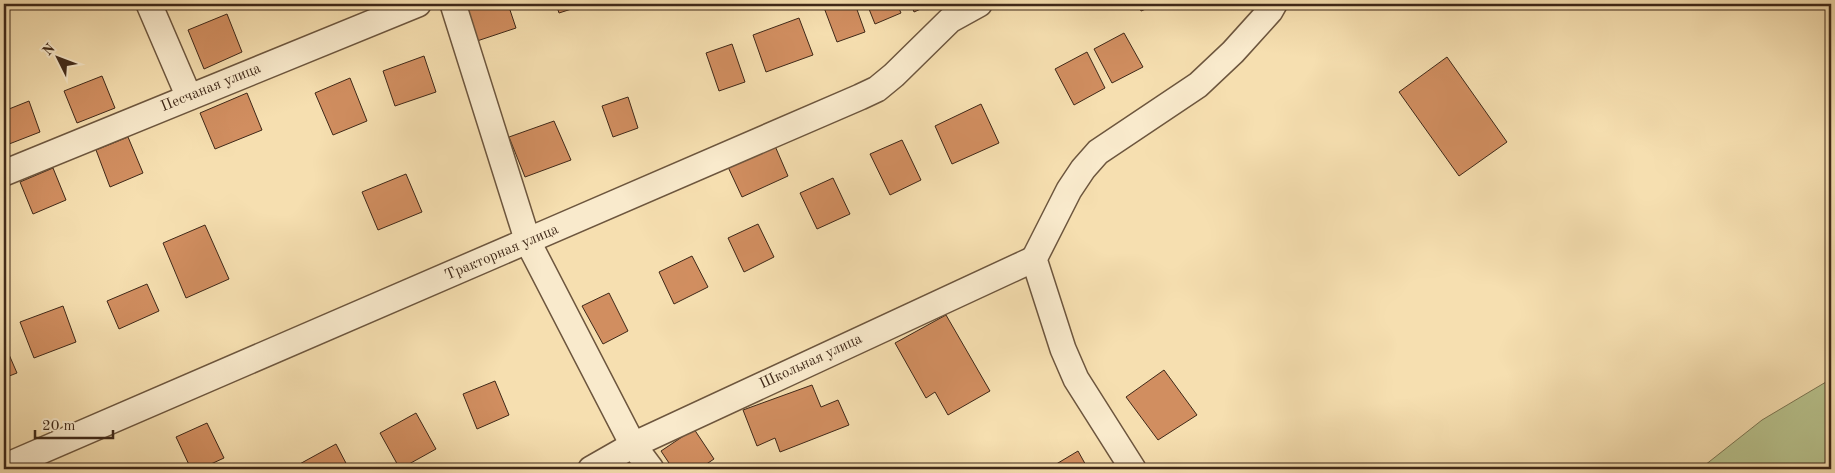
<svg xmlns="http://www.w3.org/2000/svg" width="1835" height="473" viewBox="0 0 1835 473" font-family="'Old Standard TT',serif">
<style>
.green{fill:#b8c38e;stroke:#7c7653}
.building{fill:#d18e60;stroke:#3f2818}
.lines{fill:none;stroke-linecap:round;stroke-linejoin:round}
.minor-casing{stroke:#6d563e;stroke-width:28}
.minor{stroke:#f9eacc;stroke-width:25}
.labels{text-anchor:middle;dominant-baseline:central;stroke-width:4.5;stroke-linejoin:round;paint-order:stroke}
.street-label{font-size:15px;fill:#3f2818;stroke:#f9eacc}
</style>
<rect width="100%" height="100%" fill="#f6dfb0"/>
<filter id="stains"><feTurbulence type="fractalNoise" baseFrequency=".004" numOctaves="4"/><feColorMatrix values="0 0 0 0 .2 0 0 0 0 .09 0 0 0 0 .02 0 0 0 .5 -.17"/></filter>
<radialGradient id="worn" r=".72"><stop offset=".6" stop-color="#630" stop-opacity="0"/><stop offset="1" stop-color="#630" stop-opacity=".3"/></radialGradient>
<path class="green" d="M1831 379V469H1700L1762 420Z"/>
<g class="building">
<path d="M350 4H363L352 8Z"/>
<path d="M482 4H508L516 28 474 42 464 10Z"/>
<path d="M556 4H587L559 13Z"/>
<path d="M825 4H855L865 32 837 42 823 5Z"/>
<path d="M867 4H897L901 13 875 24Z"/>
<path d="M911 4H932L914 12Z"/>
<path d="M1138 4H1158L1141 11Z"/>
<path d="M227 14 242 52 204 69 188 30Z"/>
<path d="M799 18 813 55 766 72 753 35Z"/>
<path d="M1124 33 1143 67 1112 83 1094 49Z"/>
<path d="M732 44 745 82 719 91 706 53Z"/>
<path d="M1087 52 1105 88 1074 105 1055 69Z"/>
<path d="M424 56 436 92 395 106 383 71Z"/>
<path d="M1447 57 1507 142 1459 176 1399 92Z"/>
<path d="M102 76 115 108 77 123 64 91Z"/>
<path d="M350 78 367 121 333 135 315 93Z"/>
<path d="M247 93 262 130 215 149 200 113Z"/>
<path d="M628 97 638 128 613 137 602 106Z"/>
<path d="M29 101 40 132 4 146V111Z"/>
<path d="M981 104 999 143 952 164 935 126Z"/>
<path d="M554 121 571 160 525 177 509 137Z"/>
<path d="M128 137 143 173 110 187 96 150Z"/>
<path d="M902 140 921 180 890 195 870 154Z"/>
<path d="M775 146 788 176 742 197 728 167Z"/>
<path d="M53 168 66 200 33 214 20 182Z"/>
<path d="M406 174 422 212 378 230 362 192Z"/>
<path d="M833 178 850 214 817 229 800 193Z"/>
<path d="M758 224 774 257 744 272 728 238Z"/>
<path d="M205 225 229 279 186 298 163 243Z"/>
<path d="M692 256 708 287 674 304 659 272Z"/>
<path d="M147 284 159 311 119 329 107 301Z"/>
<path d="M609 293 628 331 603 344 582 306Z"/>
<path d="M63 306 76 342 34 358 20 322Z"/>
<path d="M946 315 990 391 948 415 935 392 926 398 895 343Z"/>
<path d="M4 343 17 373 4 378Z"/>
<path d="M1164 370 1197 415 1158 440 1126 397Z"/>
<path d="M495 381 509 415 477 429 463 394Z"/>
<path d="M812 385 821 407 838 400 849 425 780 452 775 438 757 446 743 410Z"/>
<path d="M416 413 436 449 400 469 380 433Z"/>
<path d="M207 423 224 458 200 469H191L176 437Z"/>
<path d="M694 429 714 459 699 469H673L661 451Z"/>
<path d="M336 444 349 469H298L296 466Z"/>
<path d="M1078 451 1088 469H1048Z"/>
</g>
<g class="lines">
<g class="minor-casing">
<g id="minor">
<path d="M149 4 189 97"/>
<path d="M453 4 528 242 633 445 651 469"/>
<path d="M4 173 418 4"/>
<path d="M4 467 860 97 877 89 894 75 950 20 979 4"/>
<path d="M591 469 633 445 1034 259"/>
<path d="M1133 469 1076 379 1063 349 1034 259 1069 190 1083 169 1098 152 1198 85 1233 52 1270 11 1274 4"/>
</g>
</g>
<use href="#minor" class="minor"/>
</g>
<g class="labels">
<g class="street-label">
<text transform="translate(211 88) rotate(-22)">Песчаная улица</text>
<text transform="translate(502 253) rotate(-23)">Тракторная улица</text>
<text transform="translate(811 362) rotate(-25)">Школьная улица</text>
</g>
</g>
<rect width="1835" height="473" fill="none" stroke="#f6dfb0" stroke-width="20"/>
<rect x="5" y="5" width="1825" height="463" fill="none" stroke="#3f2818" stroke-width="2.5"/>
<rect x="10" y="10" width="1815" height="453" fill="none" stroke="#3f2818"/>
<g transform="translate(58 58) rotate(312)" stroke="#f9eacc" stroke-width="4" paint-order="stroke">
<path d="M0-4L9 19L0 12L-9 19Z" fill="#3f2818"/>
<text y="-8" font-size="14" font-weight="bold" text-anchor="middle" fill="#3f2818">N</text>
</g>
<path d="M35 430v8h78v-8" fill="none" stroke="#3f2818" stroke-width="2.5"/>
<text x="42" y="430" font-size="15" fill="#3f2818" stroke="#f9eacc" stroke-width="4" paint-order="stroke">20 m</text>
<rect width="100%" height="100%" filter="url(#stains)"/>
<rect width="100%" height="100%" fill="url(#worn)"/>
</svg>
